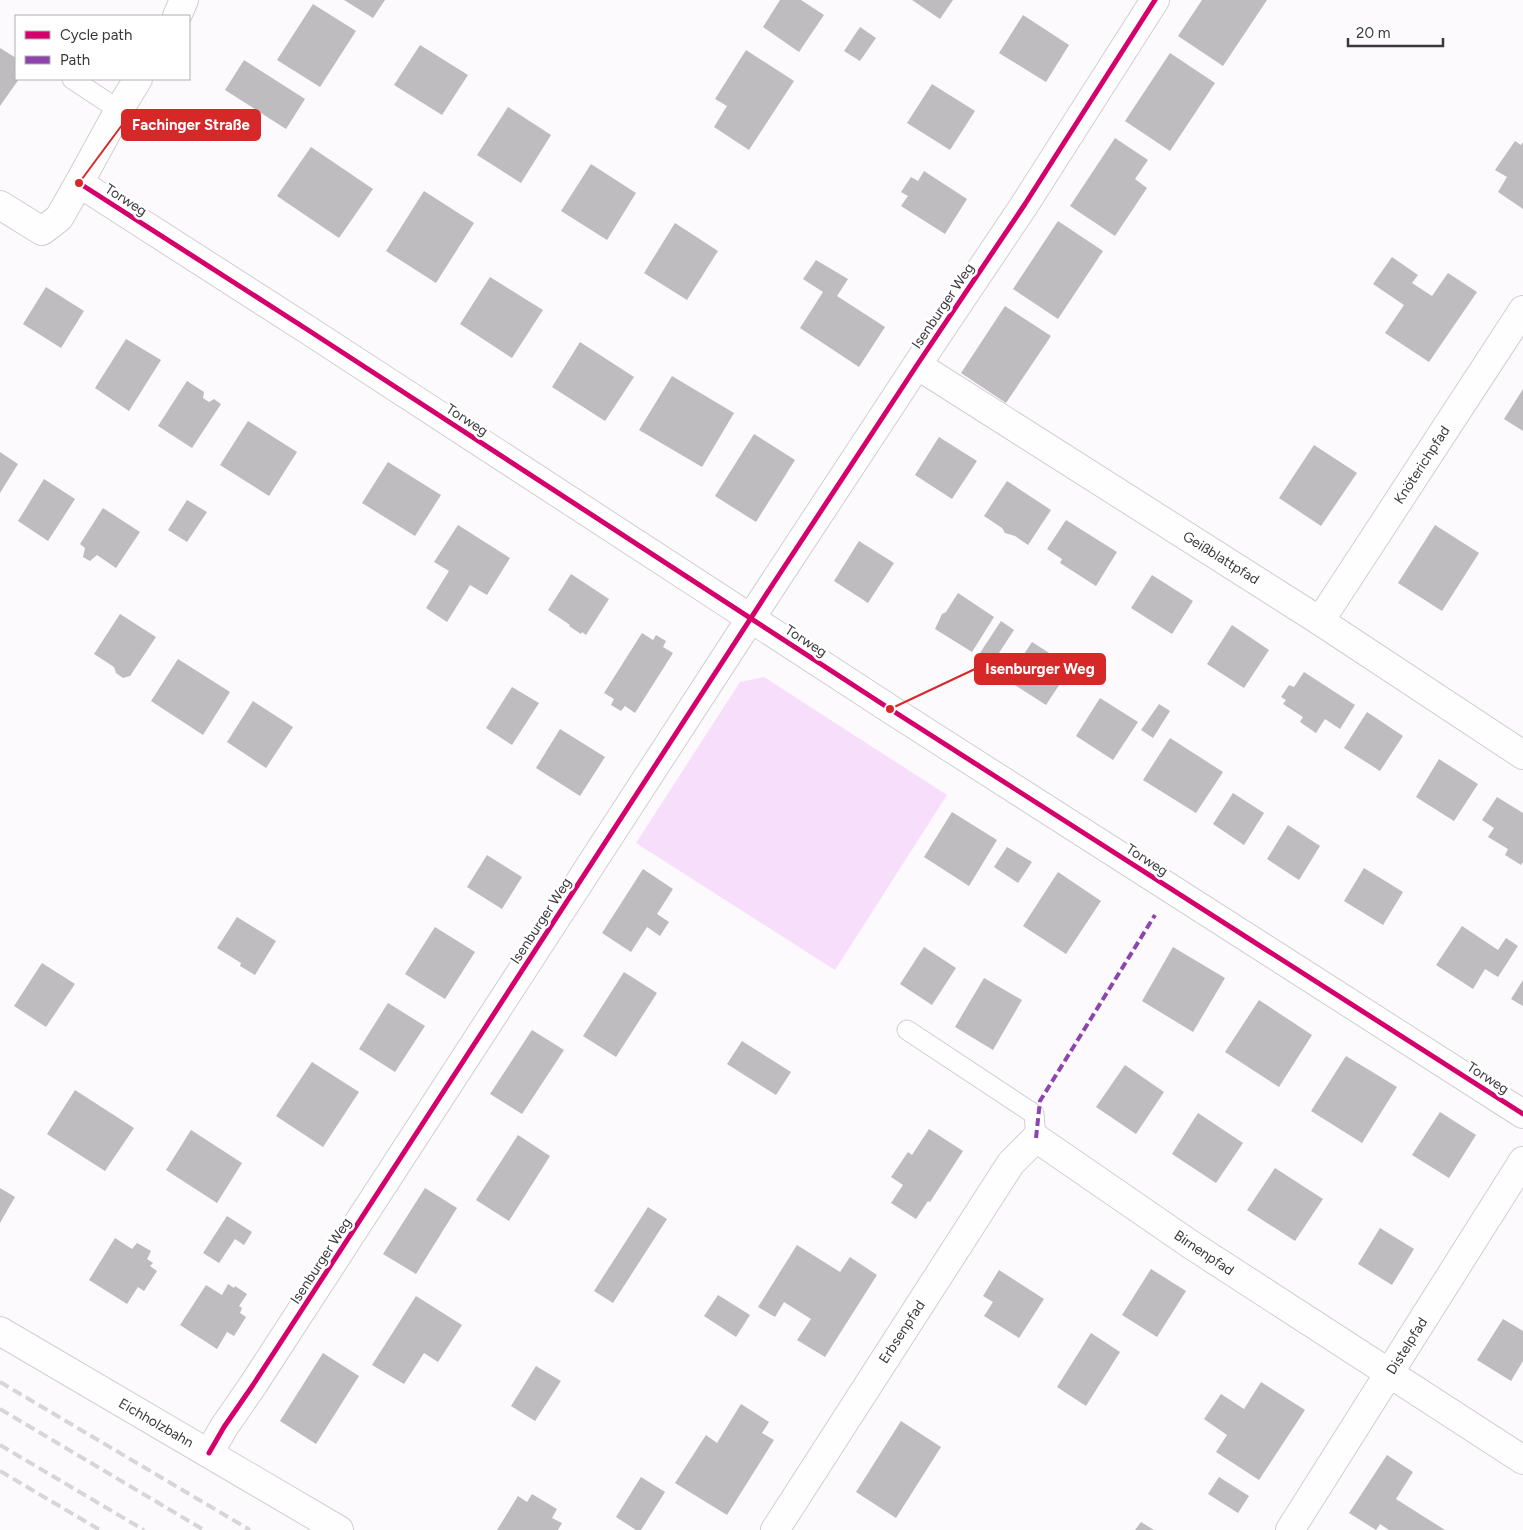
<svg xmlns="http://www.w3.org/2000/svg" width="1523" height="1530" viewBox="0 0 1523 1530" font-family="Figtree,sans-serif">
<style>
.green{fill:#f7defb}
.building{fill:#bebcbe}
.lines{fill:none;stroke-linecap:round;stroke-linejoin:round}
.lane-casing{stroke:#d0ced1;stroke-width:21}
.street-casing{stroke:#d0ced1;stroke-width:30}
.lane{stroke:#fffeff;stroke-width:19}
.street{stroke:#fffeff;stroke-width:28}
.rail{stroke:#d7d6d7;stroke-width:4;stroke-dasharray:10 5;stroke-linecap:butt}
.quiet{stroke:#8e44ad;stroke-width:4;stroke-dasharray:8 4;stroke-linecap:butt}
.cycleway-casing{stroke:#fff;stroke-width:8}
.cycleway{stroke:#d6006c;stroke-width:5}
.labels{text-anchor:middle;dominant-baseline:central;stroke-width:5;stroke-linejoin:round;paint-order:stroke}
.street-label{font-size:14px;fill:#3b383b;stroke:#fff}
.leader{fill:none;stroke:#d62828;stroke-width:2}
.callout-dot{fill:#d62828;stroke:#fff;stroke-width:2}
.callout{fill:#d62828;stroke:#d62828;stroke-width:2}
.callout-label{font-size:15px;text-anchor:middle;font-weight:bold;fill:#fff}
</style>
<rect width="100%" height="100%" fill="#fcfafd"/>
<path class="green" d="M764 677 947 795 835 970 636 843 740 682Z"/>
<g class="building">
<path d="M344 0H385L373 18Z"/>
<path d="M780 0H801L824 15 799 52 763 27Z"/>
<path d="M912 0H953L940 19Z"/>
<path d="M1202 0H1267L1223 66 1178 36Z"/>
<path d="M313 4 356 31 320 87 277 60Z"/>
<path d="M1023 15 1069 45 1046 82 999 53Z"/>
<path d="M860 27 876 38 860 61 844 51Z"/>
<path d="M420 45 468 75 442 115 394 85Z"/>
<path d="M0 48 16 58V79H19L0 106Z"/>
<path d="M746 50 794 81 749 150 714 127 727 106 715 99Z"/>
<path d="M1170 53 1215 83 1170 151 1125 121Z"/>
<path d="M244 60 305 99 286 129 225 90Z"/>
<path d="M932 84 975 111 950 150 907 123Z"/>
<path d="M508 107 551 135 521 183 477 155Z"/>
<path d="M1115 138 1148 160 1135 179 1147 188 1115 236 1070 206Z"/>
<path d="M1515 141 1521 145 1523 142V209L1498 192 1507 177 1495 170Z"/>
<path d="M311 147 373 189 339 238 277 196Z"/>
<path d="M591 164 636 193 607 240 561 211Z"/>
<path d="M924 171 967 199 945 234 901 206 908 196 901 192 911 177 918 181Z"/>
<path d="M424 191 474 223 436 283 386 251Z"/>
<path d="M1058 221 1103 251 1058 319 1013 289Z"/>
<path d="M675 223 718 251 687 300 644 273Z"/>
<path d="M1392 257 1418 275 1412 283 1432 296 1448 273 1477 292 1429 362 1385 333 1404 305 1373 284Z"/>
<path d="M816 260 848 279 837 296 885 327 859 367 800 328 823 292 803 279Z"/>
<path d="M490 277 543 310 512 358 460 324Z"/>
<path d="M46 287 84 311 61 348 23 324Z"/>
<path d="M1005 306 1051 336 1006 403 961 373Z"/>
<path d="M126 339 161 360 129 411 95 388Z"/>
<path d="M580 342 634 377 605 421 552 387Z"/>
<path d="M672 376 734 413 702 467 639 430Z"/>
<path d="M187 381 204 392 203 398 209 402 214 399 221 404 192 448 158 426Z"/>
<path d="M1523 389V431L1504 419Z"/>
<path d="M248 421 297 452 269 496 220 465Z"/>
<path d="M754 434 795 460 756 522 715 496Z"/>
<path d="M939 437 977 461 952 499 915 475Z"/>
<path d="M1314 445 1357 473 1321 526 1279 498Z"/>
<path d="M0 452 18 464 0 493Z"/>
<path d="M388 462 441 495 415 536 362 503Z"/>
<path d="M44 479 75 499 48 541 18 521Z"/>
<path d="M1007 481 1051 510 1028 545 1015 536 1005 533 1002 528 984 516Z"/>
<path d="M187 500 207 512 187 542 168 530Z"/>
<path d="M103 508 140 532 116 568 97 555 90 561 83 557 85 548 80 544Z"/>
<path d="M1066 520 1117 552 1096 586 1060 563 1062 559 1047 549Z"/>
<path d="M458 525 510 558 487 595 470 585 447 622 426 608 449 571 434 562Z"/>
<path d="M1435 525 1479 553 1442 611 1398 583Z"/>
<path d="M859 541 894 563 868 603 834 581Z"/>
<path d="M571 574 609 599 586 635 582 632 581 634 569 626 570 625 548 610Z"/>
<path d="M1152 575 1193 601 1172 634 1131 608Z"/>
<path d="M958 593 994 617 972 652 935 629 942 614 946 612Z"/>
<path d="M120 614 156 637 130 676 123 678 116 673 114 667 94 654Z"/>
<path d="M1001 621 1014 630 991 665 978 656Z"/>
<path d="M1232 625 1269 650 1244 688 1207 664Z"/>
<path d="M642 633 653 640 656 635 666 641 663 647 673 653 635 713 625 706 621 711 611 705 614 699 604 693Z"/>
<path d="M1032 642 1071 667 1046 705 1007 680Z"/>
<path d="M178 659 230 692 203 735 151 701Z"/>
<path d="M1304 672 1355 705 1340 729 1325 719 1316 733 1300 722 1303 717 1283 704 1286 700 1281 697 1289 685 1294 687Z"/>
<path d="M512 687 539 703 512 745 486 728Z"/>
<path d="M1100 698 1138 722 1113 760 1076 736Z"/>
<path d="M253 701 293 727 266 768 227 742Z"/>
<path d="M1159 704 1170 711 1153 738 1141 730Z"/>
<path d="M1367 712 1403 736 1380 771 1344 748Z"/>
<path d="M560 729 605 757 580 796 536 768Z"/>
<path d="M1170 738 1223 772 1196 813 1143 780Z"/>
<path d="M1439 759 1478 784 1454 821 1416 797Z"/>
<path d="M1233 793 1264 813 1244 845 1213 824Z"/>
<path d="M1497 797 1523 813V862L1521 865 1505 855 1508 849 1488 837 1494 828 1482 820Z"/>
<path d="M952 812 997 840 969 886 924 857Z"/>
<path d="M1288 825 1320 846 1299 880 1267 859Z"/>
<path d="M1007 847 1032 862 1018 883 994 867Z"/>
<path d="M487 855 522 877 502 909 467 887Z"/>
<path d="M1364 868 1403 892 1383 925 1344 901Z"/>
<path d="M643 869 673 889 657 914 669 922 660 936 647 927 631 952 602 933Z"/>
<path d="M1058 872 1101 901 1066 954 1023 926Z"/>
<path d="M237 917 276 941 255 975 240 966 241 963 217 948Z"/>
<path d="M1462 926 1498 950 1506 938 1518 946 1498 977 1485 969 1473 989 1436 965Z"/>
<path d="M435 927 475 952 445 999 405 974Z"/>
<path d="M924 947 956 968 932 1005 900 984Z"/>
<path d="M1173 947 1225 978 1193 1032 1142 1001Z"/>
<path d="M42 963 75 984 46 1027 14 1006Z"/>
<path d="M624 972 657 993 616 1057 583 1036Z"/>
<path d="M984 978 1022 1000 993 1050 955 1027Z"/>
<path d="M1523 980V1006L1511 999Z"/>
<path d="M1259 1000 1312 1035 1279 1087 1225 1052Z"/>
<path d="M388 1003 425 1026 395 1072 359 1049Z"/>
<path d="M532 1030 564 1050 522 1114 490 1094Z"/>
<path d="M742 1041 791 1072 776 1095 727 1064Z"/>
<path d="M1346 1056 1397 1087 1362 1143 1311 1111Z"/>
<path d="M312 1062 359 1092 323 1147 276 1116Z"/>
<path d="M1125 1065 1164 1092 1136 1134 1096 1107Z"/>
<path d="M75 1090 134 1128 105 1171 47 1134Z"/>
<path d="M1440 1112 1476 1135 1449 1178 1412 1155Z"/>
<path d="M1198 1113 1243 1143 1216 1183 1172 1154Z"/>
<path d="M929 1129 963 1151 930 1202 928 1201 916 1219 891 1203 903 1185 891 1177 908 1152 912 1155Z"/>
<path d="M191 1130 242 1163 217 1203 166 1170Z"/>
<path d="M518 1135 550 1156 509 1221 476 1200Z"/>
<path d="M1275 1168 1323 1199 1295 1241 1247 1210Z"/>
<path d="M0 1188 15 1197 0 1223Z"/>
<path d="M425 1188 457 1208 416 1274 383 1254Z"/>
<path d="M648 1207 667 1219 613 1303 594 1291Z"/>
<path d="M227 1216 252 1232 244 1245 235 1239 219 1263 203 1253Z"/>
<path d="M1380 1228 1414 1249 1392 1285 1358 1264Z"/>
<path d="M115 1238 132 1249 137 1243 151 1251 147 1259 153 1263 150 1266 157 1271 144 1291 138 1287 127 1304 89 1280Z"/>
<path d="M797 1245 840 1272 850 1257 877 1275 825 1357 797 1340 811 1319 784 1302 775 1317 758 1307Z"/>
<path d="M1151 1269 1186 1291 1157 1337 1122 1315Z"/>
<path d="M999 1270 1044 1299 1019 1338 984 1316 993 1302 983 1296Z"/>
<path d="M228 1284 234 1288 235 1286 247 1294 239 1306 242 1308 240 1313 246 1317 234 1336 227 1332 217 1349 180 1325 206 1285 222 1295Z"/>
<path d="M718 1295 750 1315 736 1337 704 1316Z"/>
<path d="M416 1296 462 1325 438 1362 424 1353 404 1384 372 1365Z"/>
<path d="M1503 1319 1523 1331V1361L1511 1381 1477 1360Z"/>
<path d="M1091 1333 1120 1352 1086 1406 1057 1387Z"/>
<path d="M323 1353 359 1376 316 1444 280 1421Z"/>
<path d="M536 1366 561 1381 535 1421 511 1406Z"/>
<path d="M1261 1382 1305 1410 1259 1480 1216 1452 1227 1435 1204 1419 1221 1394 1244 1409Z"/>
<path d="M741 1404 769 1422 762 1433 774 1440 727 1515 675 1483 706 1435 717 1443Z"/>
<path d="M901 1421 941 1447 896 1518 856 1492Z"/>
<path d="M1387 1455 1413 1472 1396 1499 1445 1530H1389L1380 1524 1376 1530 1349 1513Z"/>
<path d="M641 1477 665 1492 641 1530H636L616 1517Z"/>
<path d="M1219 1477 1249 1496 1238 1513 1208 1494Z"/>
<path d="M532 1494 557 1509 552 1518 562 1523 558 1530H497L518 1496 527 1502Z"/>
<path d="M1141 1522 1154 1530H1135Z"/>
</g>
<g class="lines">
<g class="lane-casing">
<g id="lane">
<path d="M72 79 119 110"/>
<path d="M907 1030 1034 1114 1036 1138"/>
</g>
</g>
<g class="street-casing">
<g id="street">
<path d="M177 16 184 0"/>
<path d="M79 183 308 330 890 709 1523 1114"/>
<path d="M0 205 42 231 59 218 79 183 119 110 138 79"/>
<path d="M917 365 1320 621 1523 755"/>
<path d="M1320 621 1523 310"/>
<path d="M0 1331 339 1530"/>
<path d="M209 1453 224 1427 253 1385 773 584 917 365 1025 204 1155 0"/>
<path d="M775 1530 1011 1163 1036 1138 1190 1244 1523 1460"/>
<path d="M1290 1530 1523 1161"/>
</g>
</g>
<use href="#lane" class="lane"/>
<use href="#street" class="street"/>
<g class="rail">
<path d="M0 1382 250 1530"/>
<path d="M0 1409 204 1530"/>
<path d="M0 1445 144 1530"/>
<path d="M0 1471 100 1530"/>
</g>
<path class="quiet" d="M1036 1138 1040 1101 1155 915"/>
<g class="cycleway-casing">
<g id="cycleway">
<path d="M79 183 308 330 890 709 1523 1114"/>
<path d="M209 1453 224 1427 253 1385 773 584 917 365 1025 204 1155 0"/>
</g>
</g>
<use href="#cycleway" class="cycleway"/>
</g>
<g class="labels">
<g class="street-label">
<text transform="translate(126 200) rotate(33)">Torweg</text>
<text transform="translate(943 306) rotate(-56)">Isenburger Weg</text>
<text transform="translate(467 420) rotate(33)">Torweg</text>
<text transform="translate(1422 465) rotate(-57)">Knöterichpfad</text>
<text transform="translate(1221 558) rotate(32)">Geißblattpfad</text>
<text transform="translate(806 641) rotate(33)">Torweg</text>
<text transform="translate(1147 860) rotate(33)">Torweg</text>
<text transform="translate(541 921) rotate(-57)">Isenburger Weg</text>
<text transform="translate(1488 1078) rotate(33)">Torweg</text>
<text transform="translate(1204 1253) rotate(34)">Birnenpfad</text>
<text transform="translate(321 1261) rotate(-57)">Isenburger Weg</text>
<text transform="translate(902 1332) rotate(-57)">Erbsenpfad</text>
<text transform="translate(1407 1346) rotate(-58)">Distelpfad</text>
<text transform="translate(156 1423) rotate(30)">Eichholzbahn</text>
</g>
</g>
<path class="leader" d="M79 183L122 125M890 709L975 669"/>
<g class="callout-dot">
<circle cx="79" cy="183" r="5"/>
<circle cx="890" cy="709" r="5"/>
</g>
<g class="callout">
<rect x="122" y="110" width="138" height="30" rx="5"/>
<rect x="975" y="654" width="130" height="30" rx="5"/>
</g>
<g class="callout-label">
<text x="191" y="130">Fachinger Straße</text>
<text x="1040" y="674">Isenburger Weg</text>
</g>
<rect x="15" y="15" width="175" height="65" fill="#ffffff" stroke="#b1afb1"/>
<rect x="25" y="31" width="25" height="8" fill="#d6006c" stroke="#b1afb1"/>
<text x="60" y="40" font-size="15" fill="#3b383b">Cycle path</text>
<rect x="25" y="56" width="25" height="8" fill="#8e44ad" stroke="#b1afb1"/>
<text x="60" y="65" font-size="15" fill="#3b383b">Path</text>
<path d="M1348 38v8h95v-8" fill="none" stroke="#3b383b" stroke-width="2.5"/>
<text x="1356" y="38" font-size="15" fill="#3b383b" stroke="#ffffff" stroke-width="4" paint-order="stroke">20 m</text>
</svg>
